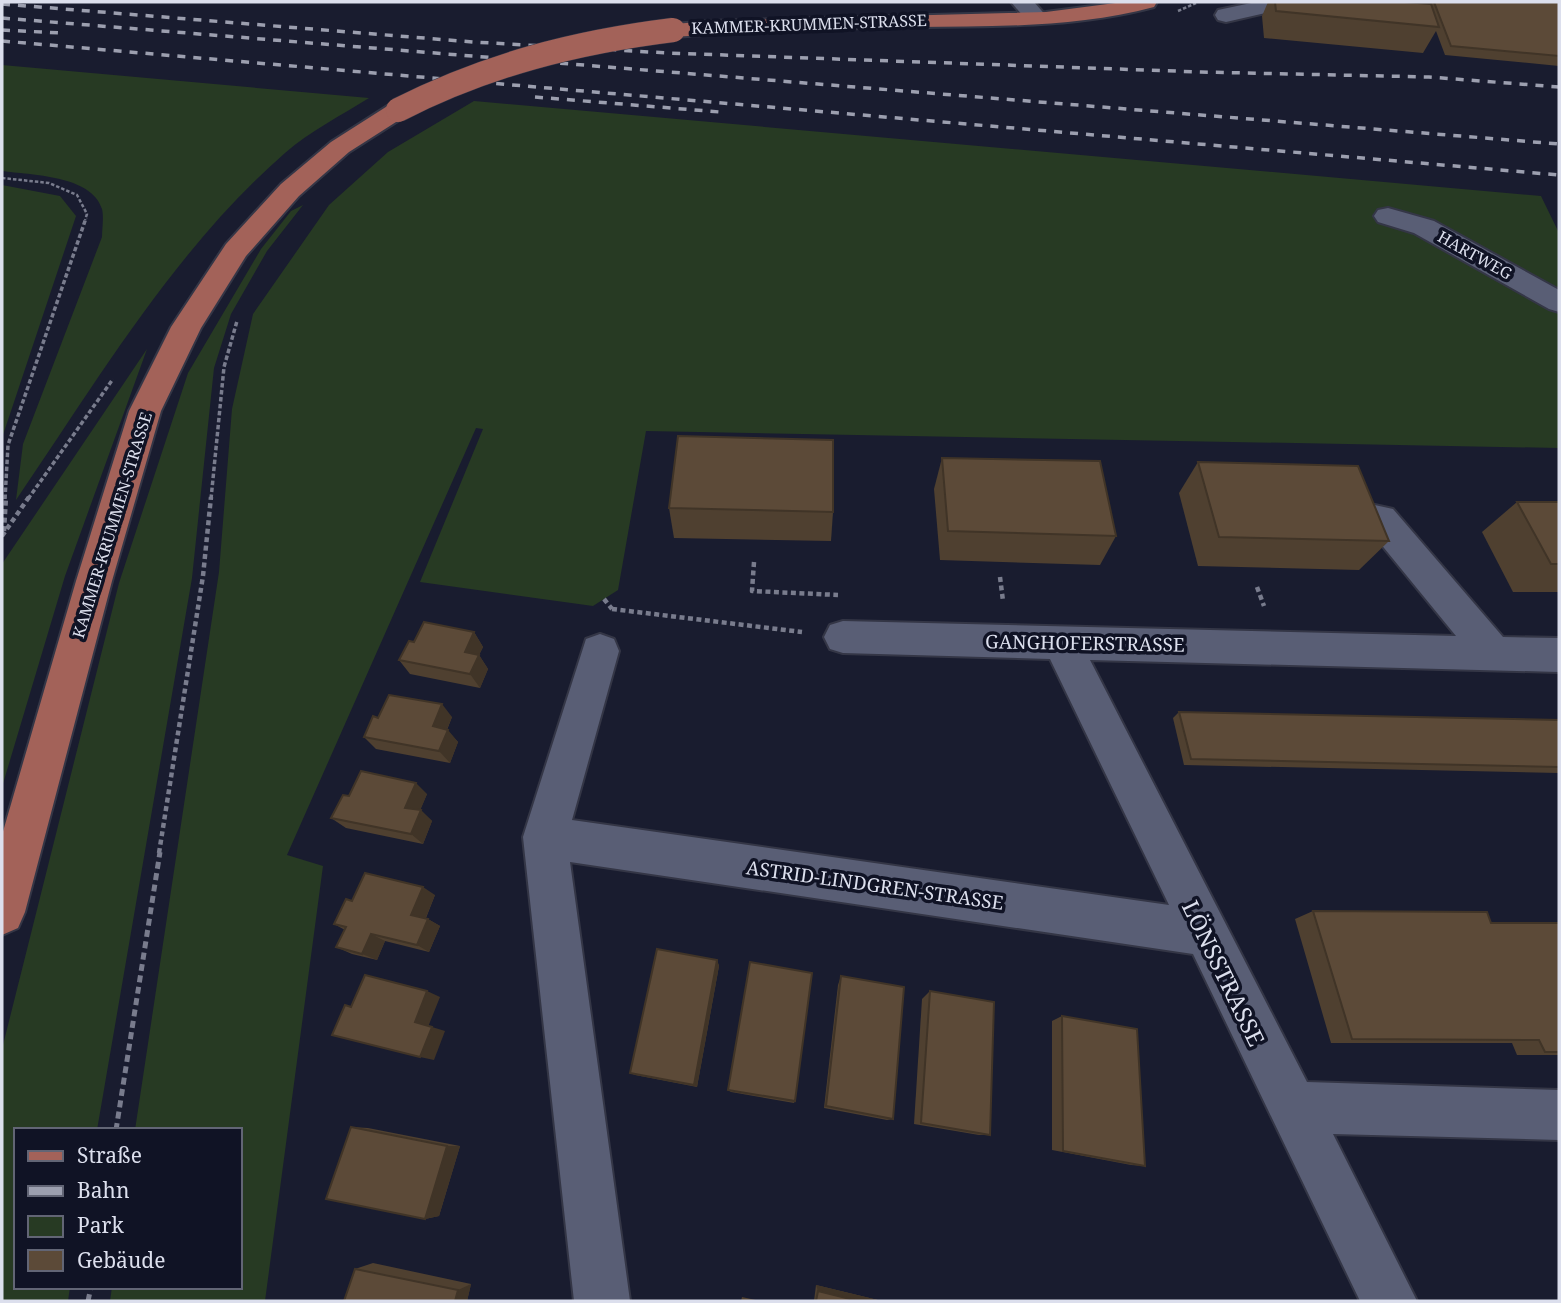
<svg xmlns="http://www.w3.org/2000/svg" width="1561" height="1303" viewBox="0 0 1561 1303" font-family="'Noto Serif',serif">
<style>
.green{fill:#273a23}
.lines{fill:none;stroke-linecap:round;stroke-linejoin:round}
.minor-casing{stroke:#343646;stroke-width:4}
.major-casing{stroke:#343646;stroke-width:4}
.path-far3{stroke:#797c8d;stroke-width:2.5;stroke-dasharray:3.5 2;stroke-linecap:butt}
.path-far2{stroke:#797c8d;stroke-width:3.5;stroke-dasharray:4.5 2.5;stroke-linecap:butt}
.path-far1{stroke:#797c8d;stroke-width:4.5;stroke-dasharray:5 3.5;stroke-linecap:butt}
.path{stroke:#797c8d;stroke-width:5;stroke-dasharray:7 4.5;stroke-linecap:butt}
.minor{fill:#595e75;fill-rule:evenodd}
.major{fill:#a36259;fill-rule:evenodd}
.rail{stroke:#9c9faf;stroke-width:3.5;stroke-dasharray:8 8;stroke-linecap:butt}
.major-bridge-casing{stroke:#343646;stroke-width:25;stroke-linecap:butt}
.major-bridge{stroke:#a36259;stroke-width:24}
.wall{fill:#4f4030}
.shaded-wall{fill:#403427}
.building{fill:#5c4a38;stroke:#403427;stroke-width:2}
.labels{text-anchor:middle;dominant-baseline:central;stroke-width:7;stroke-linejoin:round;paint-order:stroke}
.far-street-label{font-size:16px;fill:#dcdfed;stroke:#101325}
.street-label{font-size:19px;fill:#dcdfed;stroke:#101325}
.near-street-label{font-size:23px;fill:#dcdfed;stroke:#101325}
</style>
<rect width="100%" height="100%" fill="#191c2f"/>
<g class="green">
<path d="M2 65 369 98C342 115 310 131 285 153 174 250 98 380 16 500L23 444 102 237C102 229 104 217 102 209 92 175 30 175 2 171Z"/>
<path d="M474 101 1541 196 1559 233V448L646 431 618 590 593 606 420 582 483 429 476 428 287 855 323 866 265 1301H110L112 1287H240V1130H135L219 572 232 409 253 314 329 205 388 152Z"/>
<path d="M2 185 60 196 76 216 2 438Z"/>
<path d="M303 205 267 251 231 314 214 368 192 578 97 1130H16V1287H70L68 1301H2V1049L119 583 188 373 261 249 291 211Z"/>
<path d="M147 349 65 576 2 787V564Z"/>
</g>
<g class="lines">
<g class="minor-casing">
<g id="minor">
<path d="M1011 2H1034L1048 18 1045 23H1029Z"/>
<path d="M1256 2H1295L1292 7 1226 22 1218 20 1215 15 1218 10Z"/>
<path d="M1388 208 1434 221 1559 290V312L1549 309 1414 233 1378 222 1374 216 1378 210Z"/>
<path d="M1370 504 1393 509 1503 637 1559 638V672L1090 660 1307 1082 1559 1090V1140L1333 1134 1417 1301H1360L1193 954 570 862 630 1301H574L523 837 586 639 600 634 614 639 619 651 572 820 1169 905 1050 659 843 653 830 649 824 637 830 625 843 621 1456 636 1371 532 1358 528 1353 518 1358 508Z"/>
</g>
</g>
<g class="major-casing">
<g id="major">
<path d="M1123 2H1157L1154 7C1075 28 995 26 914 27 834 28 753 31 673 37L665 35 662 30 665 25 707 21 1046 12Z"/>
<path d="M398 103 407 105 410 110 407 115 349 152 299 196 246 256 201 328 161 411 112 581 25 912 18 928 2 935V835L76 581 129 411 171 327 226 244 281 184 331 142 389 105Z"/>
</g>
</g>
<g class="path-far3">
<path d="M1178 11 1196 3"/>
<path d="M2 178 49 183 77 195 87 214 85 220"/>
</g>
<g class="path-far2">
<path d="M5 499 8 445 86 218"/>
<path d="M28 499 113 379"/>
<path d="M211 499 224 367 237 321"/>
</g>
<g class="path-far1">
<path d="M4 531 6 497"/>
<path d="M2 536 29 497"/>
<path d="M754 562 752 591 838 595"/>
<path d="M1000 577 1003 601"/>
<path d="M1257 587 1264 606"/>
<path d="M604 599 612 609"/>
<path d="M612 609 802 632"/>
<path d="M159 853 203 576 211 497"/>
</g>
<g class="path">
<path d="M116 1130 160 852"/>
<path d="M88 1301 91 1287"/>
</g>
<use href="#minor" class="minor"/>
<use href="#major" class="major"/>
<g class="rail">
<path d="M2 4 473 42 668 53 1201 72 1429 77 1559 87"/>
<path d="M2 18 1559 144"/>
<path d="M2 30 61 33"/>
<path d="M2 41 1559 175"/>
<path d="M535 97 720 112"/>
</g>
<g class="major-bridge-casing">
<path id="major-bridge" d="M398 110C486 65 576 42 673 30"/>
</g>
<use href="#major-bridge" class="major-bridge"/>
</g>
<g class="wall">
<path d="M1268 2H1405L1425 4V2H1559V66L1445 55 1436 31 1423 53 1264 38 1262 16Z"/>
<path d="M942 458 1116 536 1100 565 940 560 934 489Z"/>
<path d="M1198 462 1389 541 1359 570 1198 566 1179 493Z"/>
<path d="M1517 502H1559V592H1513L1482 532Z"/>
<path d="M669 508 833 512 831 541 674 538Z"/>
<path d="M474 632 483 647 479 655 488 669 480 688 410 674 399 660Z"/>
<path d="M1179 712 1559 720V773L1184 765 1173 718Z"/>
<path d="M452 717 447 730 458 742 450 763 376 749 364 737 378 718Z"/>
<path d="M427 794 420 810 432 821 423 844 346 828 331 818 349 796Z"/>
<path d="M435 895 426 918 440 926 429 952 385 941 377 960 352 954 336 947 345 930 334 924 352 901Z"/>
<path d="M1313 911 1491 923H1559V1055H1517L1512 1043H1331L1295 919Z"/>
<path d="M717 960 719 966 697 1087 635 1075 630 1073Z"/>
<path d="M841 976 893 1119 887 1120 824 1108 838 985Z"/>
<path d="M930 991 990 1135H979L914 1124 922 999Z"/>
<path d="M1062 1016 1145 1166 1131 1165 1052 1150V1021Z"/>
<path d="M728 1090 795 1101 794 1103 731 1092Z"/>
<path d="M351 1127 368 1128 460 1146 439 1216 425 1219Z"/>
<path d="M373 1263 471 1284 467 1301 355 1269Z"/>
<path d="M816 1285 882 1301H814Z"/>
<path d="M742 1297 760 1301H741Z"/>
</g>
<g class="shaded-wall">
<path d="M474 632 483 647 479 655 488 669 480 688 470 674 465 652Z"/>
<path d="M442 704 452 717 443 739 433 726Z"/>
<path d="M448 730 458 742 450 763 439 751Z"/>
<path d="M416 783 427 794 417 818 405 808Z"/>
<path d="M421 810 432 821 423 844 411 834Z"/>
<path d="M423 887 435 895 424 922 411 915Z"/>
<path d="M428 919 440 926 429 952 417 945Z"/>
<path d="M371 934 385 941 377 960 362 954Z"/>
<path d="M717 960 719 966 697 1087 694 1085Z"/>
<path d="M427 991 440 997 428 1027 415 1022Z"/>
<path d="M432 1027 445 1031 434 1060 420 1057Z"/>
<path d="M447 1146H460L439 1216 425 1219Z"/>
<path d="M471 1284 467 1301H455L458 1290Z"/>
<path d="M816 1285 882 1301H858L818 1291Z"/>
</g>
<g class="building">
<path d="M1275 2H1405L1431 4 1439 27 1276 11Z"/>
<path d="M1434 2H1559V56L1451 46Z"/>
<path d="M678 436 833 440V512L669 508Z"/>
<path d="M942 458 1100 461 1116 536 948 531Z"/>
<path d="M1198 462 1358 466 1389 541 1219 537Z"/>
<path d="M1517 502H1559V564H1551Z"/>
<path d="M424 622 474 632 465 652 479 655 470 674 399 660 409 641 414 642Z"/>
<path d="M389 695 442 704 433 726 448 730 439 751 364 737 373 716 378 718Z"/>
<path d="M1179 712 1559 720V767L1191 759Z"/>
<path d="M361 771 416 783 405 808 421 810 411 834 331 818 343 795 349 796Z"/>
<path d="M365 873 423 887 411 915 428 919 417 945 371 934 362 954 336 947 346 927 334 924 346 899 352 901Z"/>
<path d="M1313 911 1487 912 1491 923H1559V1052H1545L1539 1040 1352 1039Z"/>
<path d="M657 949 717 960 694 1085 630 1073Z"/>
<path d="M750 962 812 973 795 1101 728 1090Z"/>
<path d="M365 975 427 991 415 1022 432 1027 420 1057 332 1035 345 1005 351 1007Z"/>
<path d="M841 976 904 987 893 1119 826 1106Z"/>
<path d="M930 991 994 1002 990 1135 921 1123Z"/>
<path d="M1062 1016 1137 1029 1145 1166 1063 1151Z"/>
<path d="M351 1127 447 1146 425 1219 326 1199Z"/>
<path d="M355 1269 458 1290 455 1301H344Z"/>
<path d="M818 1291 858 1301H816Z"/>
</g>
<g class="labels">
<g class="far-street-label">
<text transform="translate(809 24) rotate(-2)">KAMMER-KRUMMEN-STRASSE</text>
<text transform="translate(1475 255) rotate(29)">HARTWEG</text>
<text transform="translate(112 525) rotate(-73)">KAMMER-KRUMMEN-STRASSE</text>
</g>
<g class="street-label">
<text transform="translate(1085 643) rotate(1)">GANGHOFERSTRASSE</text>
<text transform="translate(875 885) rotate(8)">ASTRID-LINDGREN-STRASSE</text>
</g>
<g class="near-street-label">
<text transform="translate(1224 973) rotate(64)">LÖNSSTRASSE</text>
</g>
</g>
<rect width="1561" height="1303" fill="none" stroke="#dcdfed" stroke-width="7"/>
<rect x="14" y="1128" width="228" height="161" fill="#101325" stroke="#626575" stroke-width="2"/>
<rect x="28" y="1151" width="35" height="10" fill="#a36259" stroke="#626575" stroke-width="2"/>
<text x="77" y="1163" font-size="21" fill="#dcdfed">Straße</text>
<rect x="28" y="1186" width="35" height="10" fill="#9c9faf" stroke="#626575" stroke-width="2"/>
<text x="77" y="1198" font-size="21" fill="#dcdfed">Bahn</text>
<rect x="28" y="1216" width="35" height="21" fill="#273a23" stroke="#626575" stroke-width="2"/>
<text x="77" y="1233" font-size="21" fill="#dcdfed">Park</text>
<rect x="28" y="1250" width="35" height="21" fill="#5c4a38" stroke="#626575" stroke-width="2"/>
<text x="77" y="1268" font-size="21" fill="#dcdfed">Gebäude</text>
</svg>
